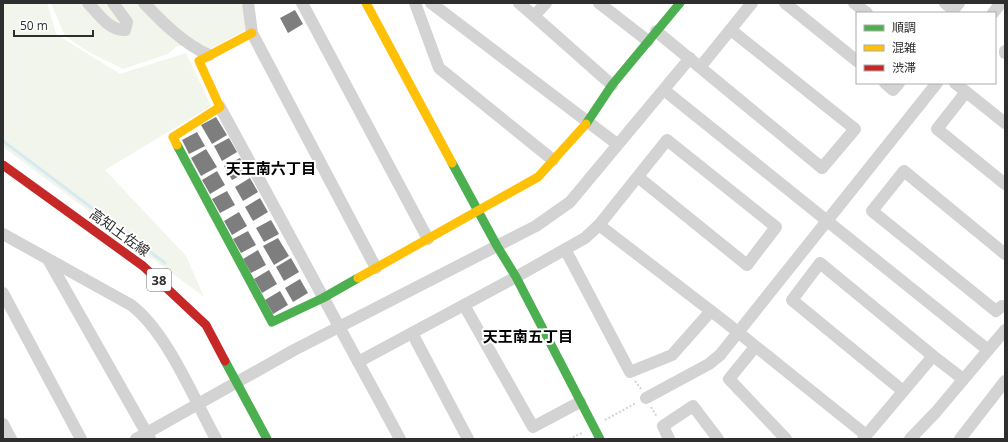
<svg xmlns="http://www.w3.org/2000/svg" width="1008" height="442" viewBox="0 0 1008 442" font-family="'Open Sans','Noto Sans JP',sans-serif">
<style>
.green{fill:#f1f5eb}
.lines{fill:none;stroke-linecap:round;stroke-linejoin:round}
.stream{stroke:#d7eaf2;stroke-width:3}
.building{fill:#7e7e7e}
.path{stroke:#d3d3d3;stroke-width:2;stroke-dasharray:2 2;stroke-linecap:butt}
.street{stroke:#d3d3d3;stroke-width:12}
.fast{stroke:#4caf50;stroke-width:9}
.slow{stroke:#ffc107;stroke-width:9}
.jam{stroke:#c62828;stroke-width:9}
.labels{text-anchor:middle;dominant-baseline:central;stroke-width:4;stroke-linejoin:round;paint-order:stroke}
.shield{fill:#fff;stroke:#6d6d6d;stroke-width:1}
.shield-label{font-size:13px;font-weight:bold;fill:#2e2e2e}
.street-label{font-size:14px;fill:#2e2e2e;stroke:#fff}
.neighbourhood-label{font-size:15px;font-weight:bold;fill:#000;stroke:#fff}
</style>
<rect width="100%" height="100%" fill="#fff"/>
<g class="green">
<path d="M3 3H47L56 34 120 74 186 53 211 106 105 170 186 256 204 297 3 147Z"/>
<path d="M51 3H245L246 30 209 50 200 45 177 46 168 54 123 69 87 51 65 36Z"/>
</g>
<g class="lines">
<path class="stream" d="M3 141 165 263"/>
</g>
<g class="building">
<path d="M295 10 303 24 288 33 280 18Z"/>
<path d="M216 117 227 135 212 144 201 125Z"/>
<path d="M197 132 205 146 189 154 182 140Z"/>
<path d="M229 138 237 152 222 161 214 146Z"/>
<path d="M206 149 217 167 201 176 191 158Z"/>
<path d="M240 158 247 172 232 180 224 166Z"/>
<path d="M217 171 225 185 210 194 202 180Z"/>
<path d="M250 178 258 192 243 201 235 187Z"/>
<path d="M227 191 235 205 220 213 212 199Z"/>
<path d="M260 198 268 212 253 221 245 207Z"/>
<path d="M239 212 247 226 232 235 224 221Z"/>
<path d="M271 220 279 234 264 242 256 228Z"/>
<path d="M248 231 256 245 241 253 233 239Z"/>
<path d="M278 238 289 256 274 265 263 246Z"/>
<path d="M258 250 266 265 251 273 243 259Z"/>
<path d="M291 258 299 272 284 281 276 267Z"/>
<path d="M269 270 277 284 262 293 254 279Z"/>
<path d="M300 279 308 293 293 302 285 288Z"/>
<path d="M280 291 288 305 273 314 265 300Z"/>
</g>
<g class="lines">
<g class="path">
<path d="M635 381 641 389"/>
<path d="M651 407 657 417"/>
<path d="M605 420 636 403"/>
<path d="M569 439 582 433"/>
</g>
<g class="street">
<path d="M88 3C98 13 109 31 125 30L127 22 113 3"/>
<path d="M144 3C162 22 184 44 209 55"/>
<path d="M248 3 252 33 376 268"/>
<path d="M302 3 428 239"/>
<path d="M415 3 439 68 553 160"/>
<path d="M431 3 617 144"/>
<path d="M519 3 534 16 546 3"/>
<path d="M599 3 648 41"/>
<path d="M785 3 857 61"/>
<path d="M854 3 867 13"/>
<path d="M945 3 953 10 959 3"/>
<path d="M993 13 1001 3"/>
<path d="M534 16 612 85"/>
<path d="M656 31 822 168 855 129 731 30"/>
<path d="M1005 51V53"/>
<path d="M701 66 752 3"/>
<path d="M885 83 893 90 899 83"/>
<path d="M955 83 1005 123"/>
<path d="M664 90 988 350"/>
<path d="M966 92 937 129 1005 184"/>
<path d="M220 107 400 439"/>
<path d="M599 225 724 321 866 435"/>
<path d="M3 234 131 305C167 332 194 399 216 439"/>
<path d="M565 249 630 372 672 355 711 311"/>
<path d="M49 261 150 439"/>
<path d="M3 293 81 439"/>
<path d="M464 305 533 427 580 402"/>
<path d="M1002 306 996 311 872 211 904 171 1005 254"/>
<path d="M412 333 468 439"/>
<path d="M755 347 729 379 786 439"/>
<path d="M358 362 516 277 585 238 599 225 667 140 776 227 747 265 638 177"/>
<path d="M903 391 792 300 820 263 933 356 963 379"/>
<path d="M646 398 709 364 720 355 937 83"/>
<path d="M3 424 11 439"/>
<path d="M136 439 294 350 536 226 570 202 690 58"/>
<path d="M669 439 663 426 693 406 718 439"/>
<path d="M863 439 933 356"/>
<path d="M910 439 936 412 1005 330"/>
<path d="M960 439 1005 381"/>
</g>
<g class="fast">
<path d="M586 124 612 85 680 3"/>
<path d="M177 145 272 322 323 298 358 278"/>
<path d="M452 163 497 246 516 277 600 439"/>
<path d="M225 361 267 439"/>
</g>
<g class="slow">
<path d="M366 3 452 163"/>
<path d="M177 145 173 137 220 107 199 61 252 33"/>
<path d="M358 278 538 177 586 124"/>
</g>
<path class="jam" d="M3 165 143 266 206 325 225 361"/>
</g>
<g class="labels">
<rect class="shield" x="147" y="269" width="24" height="22" rx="3"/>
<g class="shield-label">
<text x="159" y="280">38</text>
</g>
<g class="street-label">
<text transform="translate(120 232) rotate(36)">高知土佐線</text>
</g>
<g class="neighbourhood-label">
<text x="271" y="168">天王南六丁目</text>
<text x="528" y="336">天王南五丁目</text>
</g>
</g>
<rect width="1008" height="442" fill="none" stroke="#2e2e2e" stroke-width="8"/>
<rect x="856" y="12" width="140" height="72" fill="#ffffff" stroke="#ababab"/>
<rect x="864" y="25" width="20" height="6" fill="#4caf50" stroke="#ababab"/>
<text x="892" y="32" font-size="12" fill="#2e2e2e">順調</text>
<rect x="864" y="45" width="20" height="6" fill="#ffc107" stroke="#ababab"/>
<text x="892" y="52" font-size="12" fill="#2e2e2e">混雑</text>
<rect x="864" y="65" width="20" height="6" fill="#c62828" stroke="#ababab"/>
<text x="892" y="72" font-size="12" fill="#2e2e2e">渋滞</text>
<path d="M14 30v6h79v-6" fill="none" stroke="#2e2e2e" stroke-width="2"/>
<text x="20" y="30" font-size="12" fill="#2e2e2e" stroke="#ffffff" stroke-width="3" paint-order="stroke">50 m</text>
</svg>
